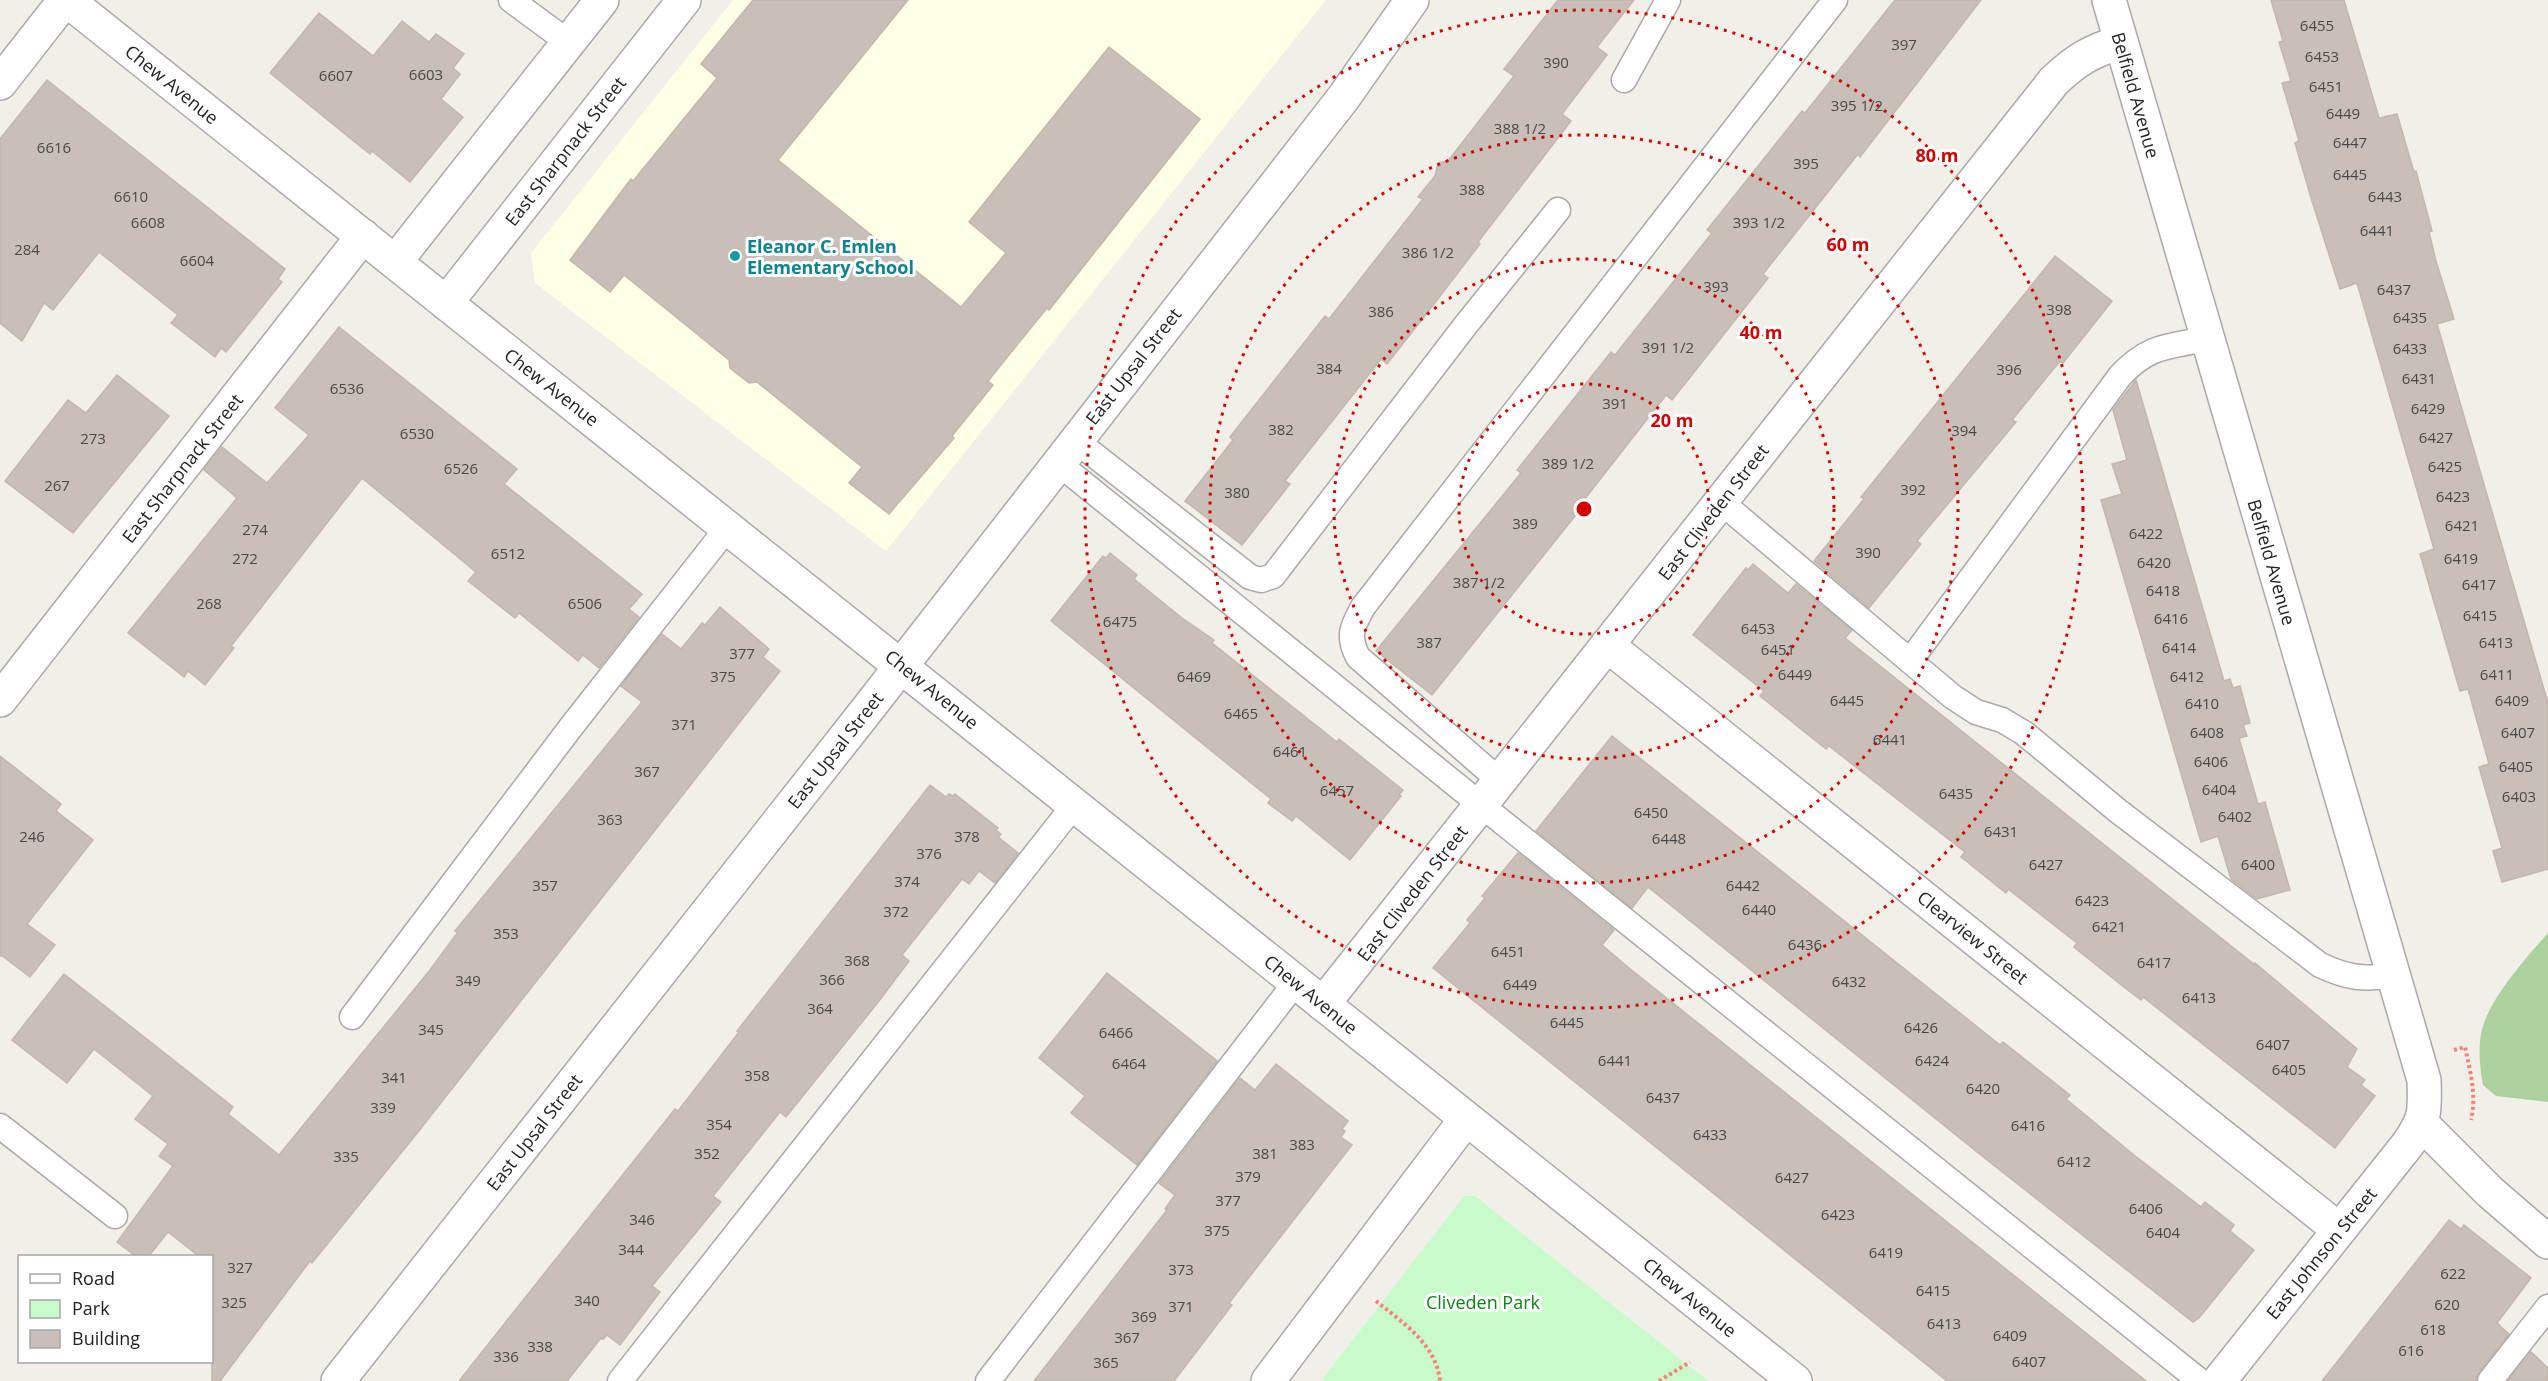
<svg xmlns="http://www.w3.org/2000/svg" width="2548" height="1381" viewBox="0 0 2548 1381" font-family="'Open Sans',sans-serif">
<style>
.education{fill:#ffffe5}
.forest{fill:#add19e}
.park{fill:#c8facc}
.building{fill:#c7bfb8;stroke:#c4b6ab;stroke-width:1.5}
.lines{fill:none;stroke-linecap:round;stroke-linejoin:round}
.service-casing{stroke:#a9a9a9;stroke-width:27}
.minor-casing{stroke:#a9a9a9;stroke-width:36}
.tertiary-casing{stroke:#a9a9a9;stroke-width:36}
.path{stroke:#fa8072;stroke-width:4;stroke-dasharray:3 3;stroke-linecap:butt}
.service{stroke:#fff;stroke-width:24}
.minor{stroke:#fff;stroke-width:33}
.tertiary{stroke:#fff;stroke-width:33}
.ring{fill:none;stroke:#d40000;stroke-width:3;stroke-dasharray:3 6}
.culture-dot{fill:#0f9aa8;stroke:#fff;stroke-width:2}
.labels{text-anchor:middle;dominant-baseline:central;stroke-width:6;stroke-linejoin:round;paint-order:stroke}
.number-label{font-size:15px;fill:#4b4948}
.street-label{font-size:18px;fill:#222;stroke:#fff}
.culture-label{font-size:18px;font-weight:bold;fill:#0d838f;stroke:#fff;text-anchor:start}
.park-label{font-size:18px;fill:#0c8416;stroke:#fff}
.centre{fill:#d40000;stroke:#fff;stroke-width:3}
.ring-label{font-size:18px;text-anchor:middle;font-weight:bold;fill:#d40000;stroke:#fff;stroke-width:6;stroke-linejoin:round;paint-order:stroke}
</style>
<rect width="100%" height="100%" fill="#f2efe9"/>
<path class="education" d="M733 0H1326L886 551 535 283 531 253Z"/>
<path class="forest" d="M2548 933V1102L2496 1096 2483 1085C2480 1069 2478 1050 2481 1034 2487 1001 2526 958 2548 933Z"/>
<path class="park" d="M1464 1196H1475L1708 1381H1321Z"/>
<g class="building">
<path d="M753 0H908L778 160 961 307 1006 253 969 222 1109 47 1200 119 1049 310 1047 308 988 381 993 385 952 436 954 438 889 514 849 483 862 467 757 382 749 383 730 368 729 360 624 275 610 292 570 260 631 179 633 181 717 78 701 64Z"/>
<path d="M1558 0H1634L1597 47 1607 55 1562 114 1571 121 1478 242 1480 244 1434 304 1387 364 1381 359 1285 481 1290 484 1242 545 1185 501 1233 440 1230 437 1325 316 1329 319 1423 199 1418 197 1435 176 1438 163 1448 161 1514 76 1504 69Z"/>
<path d="M1895 0H1981L1860 157 1858 154 1763 274 1768 278 1695 371 1672 400 1666 395 1573 514 1575 516 1432 695 1376 651 1521 473 1517 470 1611 352 1615 355 1712 233 1707 230 1802 111 1805 113Z"/>
<path d="M2271 0H2344L2379 118 2397 114 2414 172 2416 171 2432 231 2429 232 2436 261 2454 319 2437 324 2548 703V869L2502 882 2493 851 2502 848 2479 767 2489 764 2468 689 2460 691 2420 554 2434 549 2357 283 2340 289 2312 201 2295 143 2299 141 2282 83 2291 81 2279 42 2283 41Z"/>
<path d="M319 13 373 56 402 21 429 42 436 34 464 54 453 68 460 74 441 99 463 117 410 182 372 151 370 154 351 139 270 73Z"/>
<path d="M47 80 285 269 278 279 282 282 226 352 221 348 215 357 171 323 178 315 99 252 53 310 44 303 22 341 0 323V139Z"/>
<path d="M2055 256 2112 301 2063 363 2060 361 2012 420 2016 422 1917 541 1921 544 1869 608 1814 561 1864 499 1861 497Z"/>
<path d="M339 327 517 469 504 484 642 594 629 609 639 617 599 668 583 655 578 661 519 613 515 618 468 581 476 572 362 478 231 646 234 648 205 685 188 671 184 677 128 633 237 498 204 470 222 447 267 483 309 435 275 408Z"/>
<path d="M117 375 169 416 73 533 5 481 68 400 86 413Z"/>
<path d="M2136 380 2224 681 2230 679 2233 688 2240 686 2250 723 2243 725 2247 736 2239 738 2258 804 2265 802 2290 890 2257 899 2231 879 2218 836 2201 842 2101 500 2122 494 2112 464 2127 460 2113 410Z"/>
<path d="M1110 553 1137 575 1134 579 1182 618 1214 640 1212 643 1337 742 1339 739 1403 790 1399 795 1401 796 1350 860 1296 816 1292 821 1268 803 1271 799 1051 621 1103 556 1106 558Z"/>
<path d="M1753 564 1788 593 1796 584 1852 630 1845 638 2255 965V963L2357 1049 2347 1067 2365 1080 2361 1085 2375 1096 2335 1148 2143 997 2141 1000 2125 988 2074 947 2077 943 2008 889 2006 893 1961 857 1965 852 1829 746 1826 749 1760 696 1764 691 1693 635 1746 568 1748 570Z"/>
<path d="M720 607 769 649 763 657 780 671 418 1132 312 1263 310 1261 220 1381H212V1257H200L168 1232 148 1257H137L117 1242 173 1166 159 1156 168 1144 135 1119 153 1096 94 1049 67 1083 12 1040 64 974 233 1107 228 1114 279 1155 430 970 458 932 455 931 642 702 621 686 662 634 681 649 702 623 705 625Z"/>
<path d="M1612 736 2000 1045 2003 1042 2070 1095 2066 1099 2134 1155 2201 1207 2205 1202 2234 1225 2230 1231 2254 1250 2199 1318 2193 1322 1982 1156 1648 887 1632 908 1536 831Z"/>
<path d="M0 756 61 804 56 811 93 840 27 924 55 945 30 977 1 955 0 957Z"/>
<path d="M930 785 946 797 949 794 953 796 955 794 998 828 996 830 1001 834 998 837 1018 853 995 883 979 871 969 884 962 879 902 955 909 961 879 1001 786 1117 780 1112 713 1196 721 1202 652 1286 660 1292 620 1345 607 1335 603 1339 601 1338 567 1381H459L675 1109 678 1111 716 1062 739 1032 737 1031Z"/>
<path d="M1518 853 1614 930 1602 945 1629 968 2146 1381H1947L1433 968 1470 923 1467 920 1485 898 1482 896Z"/>
<path d="M1107 973 1217 1061 1137 1165 1071 1113 1085 1096 1039 1058Z"/>
<path d="M1276 1064 1348 1121 1342 1129 1345 1131 1341 1137 1352 1145 1229 1303 1232 1305 1174 1381H1034L1167 1210 1165 1209 1175 1195 1159 1183 1240 1078 1255 1090Z"/>
<path d="M2449 1220 2461 1229 2464 1225 2531 1278 2497 1323 2509 1334 2479 1372 2476 1381H2322Z"/>
<path d="M2531 1352 2548 1368V1381H2508Z"/>
</g>
<g class="lines">
<g class="service-casing">
<g id="service">
<path d="M511 0 568 42"/>
<path d="M1624 80 1668 0"/>
<path d="M1075 440 1250 577 1261 580 1273 576 1465 326 1558 210"/>
<path d="M1058 463 1481 805 2200 1381"/>
<path d="M1721 502 1910 661 2120 376C2149 345 2167 347 2206 339"/>
<path d="M1910 661 1953 697 1976 712 2002 720 2024 733 2118 811 2320 965C2348 978 2363 980 2394 975"/>
<path d="M1500 781 1358 657C1347 636 1352 627 1363 607L1835 0"/>
<path d="M352 1017 571 727 728 527"/>
<path d="M0 1126 115 1216"/>
<path d="M620 1381 1075 804"/>
<path d="M988 1381 1296 982"/>
<path d="M2490 1381 2548 1307"/>
</g>
</g>
<g class="minor-casing">
<g id="minor">
<path d="M2109 0 2424 1080C2425 1111 2426 1118 2408 1144L2219 1381"/>
<path d="M0 83 65 0"/>
<path d="M395 262 602 0"/>
<path d="M446 303 684 0"/>
<path d="M1607 645 2338 1229"/>
<path d="M0 700 363 236"/>
<path d="M1323 1004 2054 81C2077 59 2092 51 2121 42"/>
<path d="M2422 1124 2490 1192 2548 1242"/>
<path d="M1268 1381 1466 1119"/>
</g>
</g>
<g class="tertiary-casing">
<g id="tertiary">
<path d="M67 0 1795 1381"/>
<path d="M338 1381 870 706 1344 97 1412 0"/>
</g>
</g>
<g class="path">
<path d="M2454 1050 2465 1047C2470 1071 2477 1095 2471 1120"/>
<path d="M1376 1301C1403 1323 1436 1344 1440 1381"/>
<path d="M1659 1381 1690 1362"/>
</g>
<use href="#service" class="service"/>
<use href="#minor" class="minor"/>
<use href="#tertiary" class="tertiary"/>
</g>
<g class="ring">
<circle cx="1584" cy="509" r="125"/>
<circle cx="1584" cy="509" r="250"/>
<circle cx="1584" cy="509" r="374"/>
<circle cx="1584" cy="509" r="499"/>
</g>
<circle class="culture-dot" cx="735" cy="256" r="6"/>
<g class="labels">
<g class="number-label">
<text x="2317" y="25">6455</text>
<text x="1904" y="44">397</text>
<text x="2322" y="56">6453</text>
<text x="1556" y="62">390</text>
<text x="426" y="74">6603</text>
<text x="336" y="75">6607</text>
<text x="2326" y="86">6451</text>
<text x="1857" y="105">395 1/2</text>
<text x="2343" y="113">6449</text>
<text x="1520" y="128">388 1/2</text>
<text x="2350" y="142">6447</text>
<text x="54" y="147">6616</text>
<text x="1806" y="163">395</text>
<text x="2350" y="174">6445</text>
<text x="1472" y="189">388</text>
<text x="131" y="196">6610</text>
<text x="2385" y="196">6443</text>
<text x="148" y="222">6608</text>
<text x="1759" y="222">393 1/2</text>
<text x="2377" y="230">6441</text>
<text x="27" y="249">284</text>
<text x="1428" y="252">386 1/2</text>
<text x="197" y="260">6604</text>
<text x="1716" y="286">393</text>
<text x="2394" y="289">6437</text>
<text x="2059" y="309">398</text>
<text x="1381" y="311">386</text>
<text x="2410" y="317">6435</text>
<text x="1668" y="347">391 1/2</text>
<text x="2410" y="348">6433</text>
<text x="1329" y="368">384</text>
<text x="2009" y="369">396</text>
<text x="2419" y="378">6431</text>
<text x="347" y="388">6536</text>
<text x="1615" y="403">391</text>
<text x="2428" y="408">6429</text>
<text x="1281" y="429">382</text>
<text x="1964" y="430">394</text>
<text x="417" y="433">6530</text>
<text x="2436" y="437">6427</text>
<text x="93" y="438">273</text>
<text x="1568" y="463">389 1/2</text>
<text x="2445" y="466">6425</text>
<text x="461" y="468">6526</text>
<text x="57" y="485">267</text>
<text x="1913" y="489">392</text>
<text x="1237" y="492">380</text>
<text x="2453" y="496">6423</text>
<text x="1525" y="523">389</text>
<text x="2462" y="525">6421</text>
<text x="255" y="529">274</text>
<text x="2146" y="533">6422</text>
<text x="1868" y="552">390</text>
<text x="508" y="553">6512</text>
<text x="245" y="558">272</text>
<text x="2461" y="558">6419</text>
<text x="2154" y="562">6420</text>
<text x="1479" y="582">387 1/2</text>
<text x="2479" y="584">6417</text>
<text x="2163" y="590">6418</text>
<text x="209" y="603">268</text>
<text x="585" y="603">6506</text>
<text x="2480" y="615">6415</text>
<text x="2171" y="618">6416</text>
<text x="1120" y="621">6475</text>
<text x="1758" y="628">6453</text>
<text x="1429" y="642">387</text>
<text x="2496" y="642">6413</text>
<text x="2179" y="647">6414</text>
<text x="1778" y="649">6451</text>
<text x="742" y="653">377</text>
<text x="1795" y="674">6449</text>
<text x="2497" y="674">6411</text>
<text x="723" y="676">375</text>
<text x="1194" y="676">6469</text>
<text x="2187" y="676">6412</text>
<text x="1847" y="700">6445</text>
<text x="2512" y="700">6409</text>
<text x="2202" y="703">6410</text>
<text x="1241" y="713">6465</text>
<text x="684" y="724">371</text>
<text x="2207" y="732">6408</text>
<text x="2518" y="732">6407</text>
<text x="1890" y="739">6441</text>
<text x="1290" y="751">6461</text>
<text x="2211" y="761">6406</text>
<text x="2516" y="766">6405</text>
<text x="647" y="771">367</text>
<text x="2219" y="789">6404</text>
<text x="1337" y="790">6457</text>
<text x="1956" y="793">6435</text>
<text x="2519" y="796">6403</text>
<text x="1651" y="812">6450</text>
<text x="2235" y="816">6402</text>
<text x="610" y="819">363</text>
<text x="2001" y="831">6431</text>
<text x="32" y="836">246</text>
<text x="967" y="836">378</text>
<text x="1669" y="838">6448</text>
<text x="929" y="853">376</text>
<text x="2046" y="864">6427</text>
<text x="2258" y="864">6400</text>
<text x="907" y="881">374</text>
<text x="545" y="885">357</text>
<text x="1743" y="885">6442</text>
<text x="2092" y="900">6423</text>
<text x="1759" y="909">6440</text>
<text x="896" y="911">372</text>
<text x="2109" y="926">6421</text>
<text x="506" y="933">353</text>
<text x="1805" y="944">6436</text>
<text x="1508" y="951">6451</text>
<text x="857" y="960">368</text>
<text x="2154" y="962">6417</text>
<text x="832" y="979">366</text>
<text x="468" y="980">349</text>
<text x="1849" y="981">6432</text>
<text x="1520" y="984">6449</text>
<text x="2199" y="997">6413</text>
<text x="820" y="1008">364</text>
<text x="1567" y="1022">6445</text>
<text x="1921" y="1027">6426</text>
<text x="431" y="1029">345</text>
<text x="1116" y="1032">6466</text>
<text x="2273" y="1044">6407</text>
<text x="1615" y="1060">6441</text>
<text x="1932" y="1060">6424</text>
<text x="1129" y="1063">6464</text>
<text x="2289" y="1069">6405</text>
<text x="757" y="1075">358</text>
<text x="394" y="1077">341</text>
<text x="1983" y="1088">6420</text>
<text x="1663" y="1097">6437</text>
<text x="383" y="1107">339</text>
<text x="719" y="1124">354</text>
<text x="2028" y="1125">6416</text>
<text x="1710" y="1134">6433</text>
<text x="1302" y="1144">383</text>
<text x="707" y="1153">352</text>
<text x="1265" y="1153">381</text>
<text x="346" y="1156">335</text>
<text x="2074" y="1161">6412</text>
<text x="1248" y="1176">379</text>
<text x="1792" y="1177">6427</text>
<text x="1228" y="1200">377</text>
<text x="2146" y="1208">6406</text>
<text x="1838" y="1214">6423</text>
<text x="642" y="1219">346</text>
<text x="1217" y="1230">375</text>
<text x="2163" y="1232">6404</text>
<text x="631" y="1249">344</text>
<text x="1886" y="1252">6419</text>
<text x="240" y="1267">327</text>
<text x="1181" y="1269">373</text>
<text x="2453" y="1273">622</text>
<text x="1933" y="1290">6415</text>
<text x="587" y="1300">340</text>
<text x="234" y="1302">325</text>
<text x="2447" y="1304">620</text>
<text x="1181" y="1306">371</text>
<text x="1144" y="1316">369</text>
<text x="1944" y="1323">6413</text>
<text x="2433" y="1329">618</text>
<text x="2010" y="1335">6409</text>
<text x="1127" y="1337">367</text>
<text x="540" y="1346">338</text>
<text x="2411" y="1350">616</text>
<text x="506" y="1356">336</text>
<text x="2029" y="1361">6407</text>
<text x="1106" y="1362">365</text>
</g>
<g class="street-label">
<text transform="translate(172 84) rotate(39)">Chew Avenue</text>
<text transform="translate(2136 95) rotate(74)">Belfield Avenue</text>
<text transform="translate(565 151) rotate(-52)">East Sharpnack Street</text>
<text transform="translate(1133 366) rotate(-52)">East Upsal Street</text>
<text transform="translate(552 387) rotate(38)">Chew Avenue</text>
<text transform="translate(182 468) rotate(-52)">East Sharpnack Street</text>
<text transform="translate(1713 512) rotate(-52)">East Cliveden Street</text>
<text transform="translate(2272 562) rotate(74)">Belfield Avenue</text>
<text transform="translate(932 689) rotate(39)">Chew Avenue</text>
<text transform="translate(835 750) rotate(-52)">East Upsal Street</text>
<text transform="translate(1412 893) rotate(-52)">East Cliveden Street</text>
<text transform="translate(1973 937) rotate(39)">Clearview Street</text>
<text transform="translate(1311 994) rotate(39)">Chew Avenue</text>
<text transform="translate(534 1132) rotate(-52)">East Upsal Street</text>
<text transform="translate(2321 1253) rotate(-51)">East Johnson Street</text>
<text transform="translate(1690 1297) rotate(39)">Chew Avenue</text>
</g>
<g class="culture-label">
<text x="747" y="246">Eleanor C. Emlen<tspan x="747" dy="21">Elementary School</tspan></text>
</g>
<g class="park-label">
<text x="1483" y="1302">Cliveden Park</text>
</g>
</g>
<circle cx="1584" cy="509" r="9" class="centre"/>
<g class="ring-label">
<text x="1937" y="162">80 m</text>
<text x="1848" y="251">60 m</text>
<text x="1761" y="339">40 m</text>
<text x="1672" y="427">20 m</text>
</g>
<rect x="18" y="1255" width="195" height="108" fill="#ffffff" stroke="#a7a7a7" stroke-width="1.5"/>
<rect x="30" y="1274" width="30" height="9" fill="#ffffff" stroke="#a7a7a7" stroke-width="1.5"/>
<text x="72" y="1285" font-size="18" fill="#222222">Road</text>
<rect x="30" y="1300" width="30" height="18" fill="#c8facc" stroke="#a7a7a7" stroke-width="1.5"/>
<text x="72" y="1315" font-size="18" fill="#222222">Park</text>
<rect x="30" y="1330" width="30" height="18" fill="#c7bfb8" stroke="#a7a7a7" stroke-width="1.5"/>
<text x="72" y="1345" font-size="18" fill="#222222">Building</text>
</svg>
